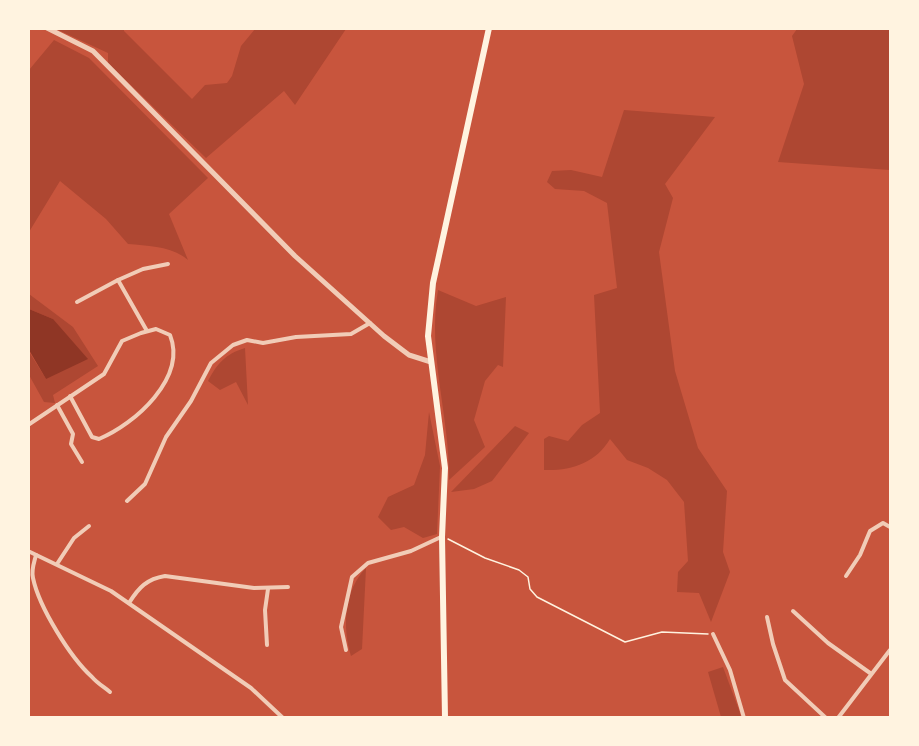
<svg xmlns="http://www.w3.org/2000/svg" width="919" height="746" viewBox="0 0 919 746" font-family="'Space Grotesk',sans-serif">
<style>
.green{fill:#ae4732}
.water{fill:#8f3625}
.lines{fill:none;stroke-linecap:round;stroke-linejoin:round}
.path{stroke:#fff3e0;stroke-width:1.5}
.minor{stroke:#f1ccb7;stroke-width:4}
.tertiary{stroke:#f1ccb7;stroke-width:5}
.secondary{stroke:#fff3e0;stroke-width:6}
</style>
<rect width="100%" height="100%" fill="#c8553d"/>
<g class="green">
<path d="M56 29H124V31L192 99 205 85 227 83 232 76 241 46 255 29H346L295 105 284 91 206 158 108 63V53Z"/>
<path d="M797 29H890V170L778 162 804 84 792 36Z"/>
<path d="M54 40 89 58 208 178 169 214 188 260C172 246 149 246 128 244L106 219 60 181 29 232V70Z"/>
<path d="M624 110 715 117 665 184 673 198 659 252 675 371 698 448 727 491 723 552 730 572 711 622 699 593 677 592 678 572 688 561 684 502 667 480 648 468 627 460 610 439C596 463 571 471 544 470V439L549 436 568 441 582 425 600 413 594 295 617 288 607 203 584 191 555 189 547 182 552 171 571 170 602 177Z"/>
<path d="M438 290 476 306 506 297 503 367 498 365 485 381 474 420 485 447 449 480C450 416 427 354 438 290Z"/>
<path d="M29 294 73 327 98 366 53 395 55 403 44 402 29 375 28 350 46 379 53 319 29 309Z"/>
<path d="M245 348 248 405 236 382 220 390 208 381C217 364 225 354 245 348Z"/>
<path d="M429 412 440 466 437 534 423 538 404 527 391 530 378 517 388 497 414 485 425 455Z"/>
<path d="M515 426 529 433 492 481 474 489 451 492Z"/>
<path d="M366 568 362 649 351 656C342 628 344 590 366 568Z"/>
<path d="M723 667 739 710 741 717H721L708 672Z"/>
</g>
<path class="water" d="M29 309 53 319 88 359 46 379 29 350Z"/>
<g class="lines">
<path class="path" d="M448 539 485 558 519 570 528 577 530 589 537 597 625 642 662 632 708 634"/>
<g class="minor">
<path d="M118 280 143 269 168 264"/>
<path d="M77 302 118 280 147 331"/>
<path d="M57 405 73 434 71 444 82 462"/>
<path d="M28 425 104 374 122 341 141 333 156 329 170 335C187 378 135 424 99 439L92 437 70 396"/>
<path d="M127 501 145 484 166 437 191 401 211 363 233 345 247 340 263 343 296 337 351 334 370 323"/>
<path d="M28 551 111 591 251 688 283 718"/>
<path d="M36 555C34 563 31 570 33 578 39 607 70 657 92 677 97 683 104 687 110 692"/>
<path d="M57 564 74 538 89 526"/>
<path d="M846 576 860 555 870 531 883 523 890 527"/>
<path d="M129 603C139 587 147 579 165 576L254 588 288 587"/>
<path d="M793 611 828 643 870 673"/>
<path d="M767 617 773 644 785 680 826 718"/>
<path d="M713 634 730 670 744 718"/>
<path d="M267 645 265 610 268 589"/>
<path d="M346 650 341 627 352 577 368 563 411 551 441 537"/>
<path d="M838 718 890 650"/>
</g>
<path class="tertiary" d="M47 28 93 51 295 256 384 336 409 355 431 362"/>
<path class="secondary" d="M445 718 442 537 445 468 428 336 433 283 489 28"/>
</g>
<rect width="919" height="746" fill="none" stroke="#fff3e0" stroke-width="60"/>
</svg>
